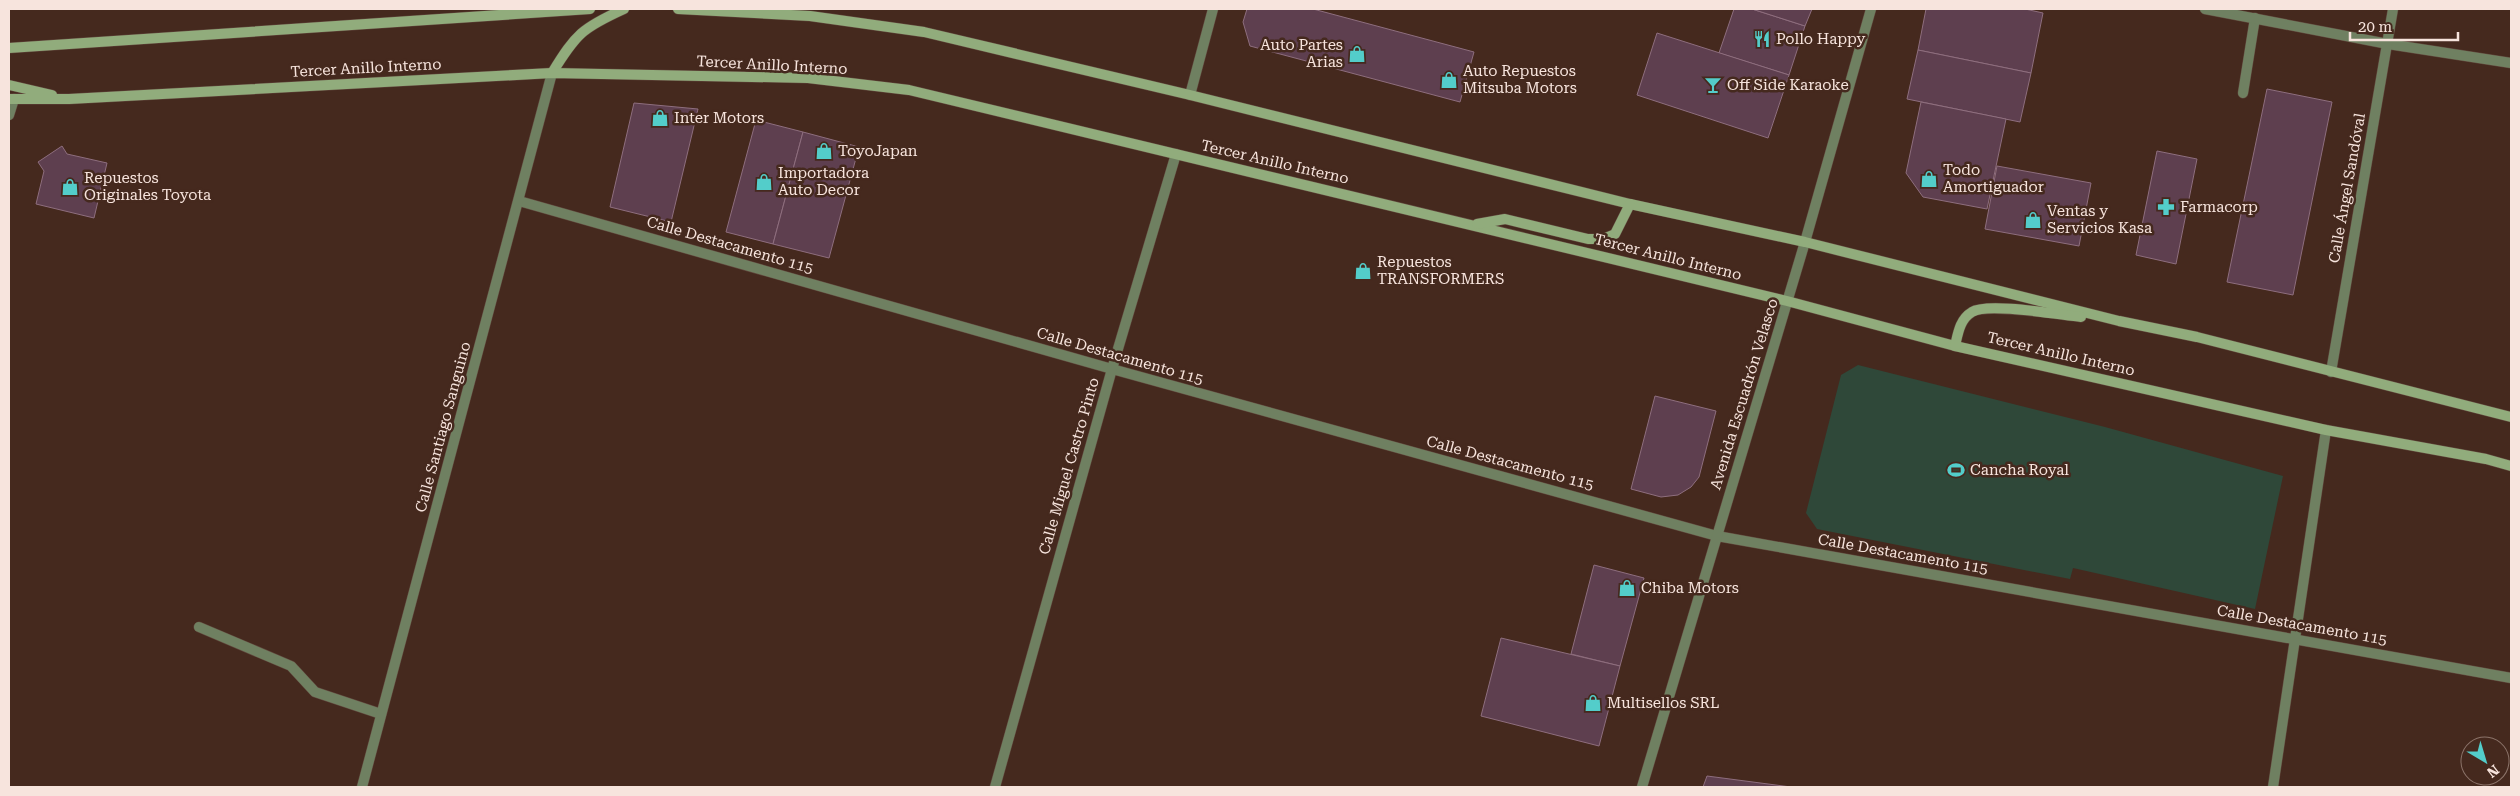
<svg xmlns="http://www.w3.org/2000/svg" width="2520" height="796" viewBox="0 0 2520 796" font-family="'Roboto Serif',serif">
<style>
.garden{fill:#2f4839}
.building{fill:#5e3f4f;stroke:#8e6e7e}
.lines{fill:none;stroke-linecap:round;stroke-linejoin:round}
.service-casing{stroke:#61473d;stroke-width:11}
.minor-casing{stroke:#61473d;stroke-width:11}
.tertiary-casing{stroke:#61473d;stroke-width:11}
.secondary-casing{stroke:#61473d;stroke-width:11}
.service{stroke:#6f8061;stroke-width:10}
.minor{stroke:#6f8061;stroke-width:10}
.tertiary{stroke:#6f8061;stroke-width:10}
.secondary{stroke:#91ac7c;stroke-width:10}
.labels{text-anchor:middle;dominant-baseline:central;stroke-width:5;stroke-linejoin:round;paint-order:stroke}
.poi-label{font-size:15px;fill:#f7e4dd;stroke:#45291e;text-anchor:start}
.street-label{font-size:15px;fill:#f7e4dd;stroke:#45291e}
</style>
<rect width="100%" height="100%" fill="#45291e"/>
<path class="garden" d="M1858 365 2105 427 2283 476 2255 609 2073 568 2070 579 1817 529 1806 513 1841 375Z"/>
<g class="building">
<path d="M1247 9H1313L1474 52 1460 102 1250 46 1243 22Z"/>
<path d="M1734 9H1752L1805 26 1789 75 1719 53Z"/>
<path d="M1752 9H1812L1805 26Z"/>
<path d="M1926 9H2025L2043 13 2031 73 1918 50Z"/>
<path d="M1657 33 1789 75 1768 138 1637 95Z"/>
<path d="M1918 50 2031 73 2020 122 1907 99Z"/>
<path d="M2267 89 2332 102 2293 295 2227 282Z"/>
<path d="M1921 102 2006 119 1987 209 1923 197 1906 173Z"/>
<path d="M634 103 698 109 671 222 610 207Z"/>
<path d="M756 120 803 132 773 244 726 232Z"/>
<path d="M803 132 859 147 829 258 773 244Z"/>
<path d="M62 146 67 154 107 163 94 218 36 204 44 171 38 162Z"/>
<path d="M2157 151 2197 159 2176 264 2136 255Z"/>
<path d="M1997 166 2091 183 2079 246 1985 229Z"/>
<path d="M1655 396 1716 411 1699 477 1691 487 1678 495 1661 497 1631 489Z"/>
<path d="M1594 565 1644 578 1620 666 1571 654Z"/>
<path d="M1501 638 1620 666 1599 746 1481 716Z"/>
<path d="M1707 776 1791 787H1703Z"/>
</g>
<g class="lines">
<g class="service-casing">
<g id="service">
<path d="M2243 93 2255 18"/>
<path d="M199 627 291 666 315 692 381 714"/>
</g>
</g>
<g class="minor-casing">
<g id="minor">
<path d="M2205 9 2388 44 2511 63"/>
<path d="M1190 95 1213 9"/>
<path d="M9 115 14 99"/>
<path d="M519 201 1112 369 1717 536 2511 678"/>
<path d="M2331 372 2393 9"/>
<path d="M362 787 552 73"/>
<path d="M995 787 1112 369 1176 154"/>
<path d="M2273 787 2326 430"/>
</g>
</g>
<g class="tertiary-casing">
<path id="tertiary" d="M1642 787 1805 242 1871 9"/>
</g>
<g class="secondary-casing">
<g id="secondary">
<path d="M678 9 810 16 924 32 1190 95 1630 204 1805 242 2119 321 2197 337 2511 417"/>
<path d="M9 48 590 9"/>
<path d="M552 73C576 34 582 28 624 9"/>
<path d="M9 85 52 95"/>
<path d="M9 99H69L552 73 808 78 909 90 1787 301 1955 346 2326 430 2486 459 2511 466"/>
<path d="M1477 224 1505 219 1588 239H1603L1615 234 1630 204"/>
<path d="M1955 346C1958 333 1960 319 1972 312 1987 302 2060 315 2081 317"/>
</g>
</g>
<use href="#service" class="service"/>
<use href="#minor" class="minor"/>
<use href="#tertiary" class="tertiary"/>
<use href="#secondary" class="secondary"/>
</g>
<defs>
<g id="restaurant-bare" transform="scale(1.35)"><path d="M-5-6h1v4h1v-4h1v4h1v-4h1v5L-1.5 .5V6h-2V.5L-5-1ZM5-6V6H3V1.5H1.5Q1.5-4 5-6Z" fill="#53cdca" stroke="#45291e" stroke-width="2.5" paint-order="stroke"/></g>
<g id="shop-bare" transform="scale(1.35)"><path d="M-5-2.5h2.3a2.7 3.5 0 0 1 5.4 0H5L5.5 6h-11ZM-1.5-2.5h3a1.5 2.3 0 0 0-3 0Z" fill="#53cdca" stroke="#45291e" stroke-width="2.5" paint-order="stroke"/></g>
<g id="bar-bare" transform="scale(1.35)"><path d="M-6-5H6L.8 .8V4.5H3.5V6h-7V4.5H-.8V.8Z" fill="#53cdca" stroke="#45291e" stroke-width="2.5" paint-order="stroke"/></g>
<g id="pharmacy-bare" transform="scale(1.35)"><path d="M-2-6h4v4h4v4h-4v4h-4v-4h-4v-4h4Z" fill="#53cdca" stroke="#45291e" stroke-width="2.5" paint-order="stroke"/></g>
<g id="stadium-bare" transform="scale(1.35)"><path d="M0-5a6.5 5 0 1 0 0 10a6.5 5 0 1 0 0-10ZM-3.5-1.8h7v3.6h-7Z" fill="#53cdca" stroke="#45291e" stroke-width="2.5" paint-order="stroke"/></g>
</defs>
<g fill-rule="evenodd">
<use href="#restaurant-bare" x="1762" y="39"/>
<use href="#shop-bare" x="1357" y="54"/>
<use href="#shop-bare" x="1449" y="80"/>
<use href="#bar-bare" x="1713" y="85"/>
<use href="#shop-bare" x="660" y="118"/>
<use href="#shop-bare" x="824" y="151"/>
<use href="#shop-bare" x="1929" y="179"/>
<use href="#shop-bare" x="764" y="182"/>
<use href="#shop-bare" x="70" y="187"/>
<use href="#pharmacy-bare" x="2166" y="207"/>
<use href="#shop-bare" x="2033" y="220"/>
<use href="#shop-bare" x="1363" y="271"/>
<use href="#stadium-bare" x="1956" y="470"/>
<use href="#shop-bare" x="1627" y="588"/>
<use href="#shop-bare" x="1593" y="703"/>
</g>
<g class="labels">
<g class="poi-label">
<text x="1776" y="39">Pollo Happy</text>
<text x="1343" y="45" text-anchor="end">Auto Partes<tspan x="1343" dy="17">Arias</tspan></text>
<text x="1463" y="71">Auto Repuestos<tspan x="1463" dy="17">Mitsuba Motors</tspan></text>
<text x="1727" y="85">Off Side Karaoke</text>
<text x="674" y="118">Inter Motors</text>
<text x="838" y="151">ToyoJapan</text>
<text x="1943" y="170">Todo<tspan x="1943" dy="17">Amortiguador</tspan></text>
<text x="778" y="173">Importadora<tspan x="778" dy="17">Auto Decor</tspan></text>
<text x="84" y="178">Repuestos<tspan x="84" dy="17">Originales Toyota</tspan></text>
<text x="2180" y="207">Farmacorp</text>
<text x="2047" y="211">Ventas y<tspan x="2047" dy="17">Servicios Kasa</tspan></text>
<text x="1377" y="262">Repuestos<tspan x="1377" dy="17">TRANSFORMERS</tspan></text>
<text x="1970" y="470">Cancha Royal</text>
<text x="1641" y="588">Chiba Motors</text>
<text x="1607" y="703">Multisellos SRL</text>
</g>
<g class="street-label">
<text transform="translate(772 65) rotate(3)">Tercer Anillo Interno</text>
<text transform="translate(366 68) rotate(-3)">Tercer Anillo Interno</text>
<text transform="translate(1275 162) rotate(13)">Tercer Anillo Interno</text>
<text transform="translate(2347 188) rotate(-80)">Calle Ángel Sandóval</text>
<text transform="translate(730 245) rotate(16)">Calle Destacamento 115</text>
<text transform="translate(1668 257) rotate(14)">Tercer Anillo Interno</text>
<text transform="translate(2061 354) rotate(13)">Tercer Anillo Interno</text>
<text transform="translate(1120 356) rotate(16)">Calle Destacamento 115</text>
<text transform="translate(1744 394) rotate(-73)">Avenida Escuadrón Velasco</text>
<text transform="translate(443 427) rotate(-75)">Calle Santiago Sanguino</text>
<text transform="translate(1510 463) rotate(15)">Calle Destacamento 115</text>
<text transform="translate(1069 466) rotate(-74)">Calle Miguel Castro Pinto</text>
<text transform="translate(1903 554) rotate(10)">Calle Destacamento 115</text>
<text transform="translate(2302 625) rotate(10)">Calle Destacamento 115</text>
</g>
</g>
<rect width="2520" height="796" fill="none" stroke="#f7e4dd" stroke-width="20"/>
<g transform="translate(2485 761) rotate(142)"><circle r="24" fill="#45291e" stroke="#8c746a"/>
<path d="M0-4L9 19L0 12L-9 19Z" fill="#53cdca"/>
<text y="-8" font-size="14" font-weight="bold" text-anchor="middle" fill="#f7e4dd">N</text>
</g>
<path d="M2350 32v8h108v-8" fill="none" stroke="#f7e4dd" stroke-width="2.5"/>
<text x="2358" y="32" font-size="15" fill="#f7e4dd" stroke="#45291e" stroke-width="4" paint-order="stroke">20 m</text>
</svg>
